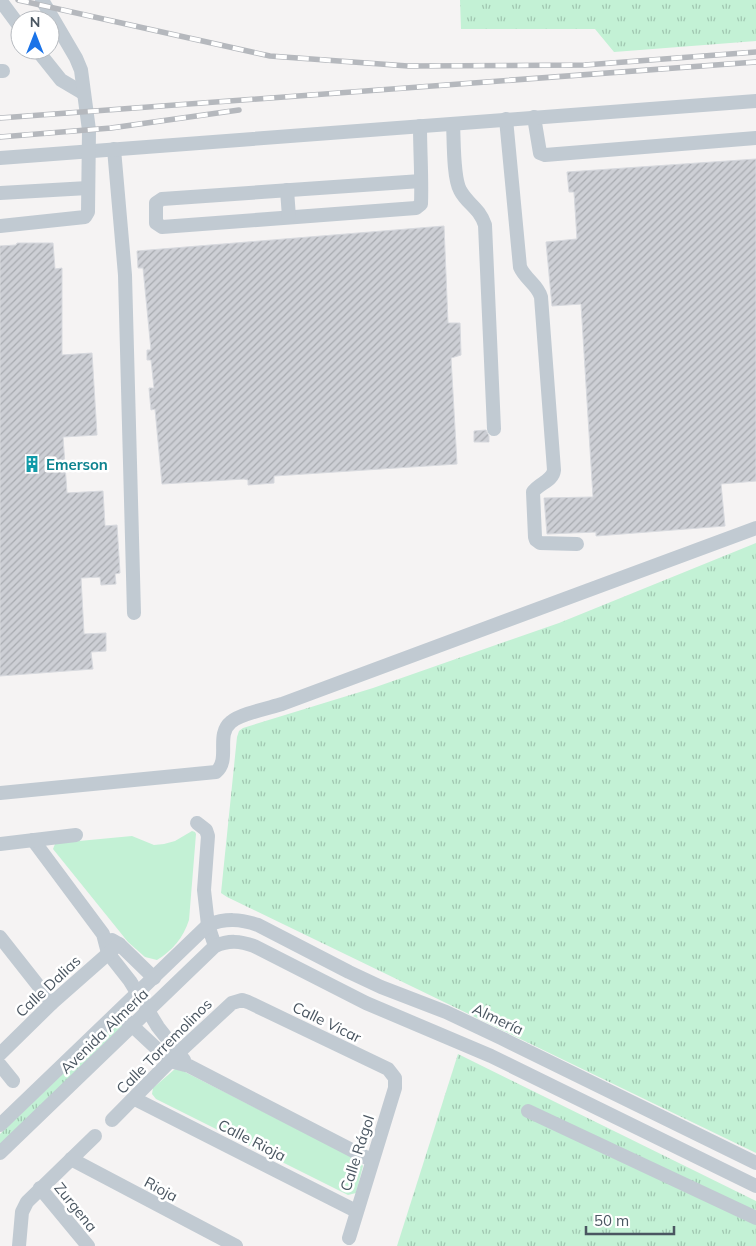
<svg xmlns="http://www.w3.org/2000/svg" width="756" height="1246" viewBox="0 0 756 1246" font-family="Mulish,sans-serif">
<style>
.grass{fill:url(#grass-tufts)}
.park{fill:#c3f1d5}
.building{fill:url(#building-hatch);stroke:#d7d9de}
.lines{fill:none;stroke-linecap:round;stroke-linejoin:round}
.minor{stroke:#c1cad2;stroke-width:14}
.rail-casing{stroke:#b5b8bd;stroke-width:5.5}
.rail{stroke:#fff;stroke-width:4;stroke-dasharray:11;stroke-linecap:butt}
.labels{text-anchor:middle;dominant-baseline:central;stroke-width:5;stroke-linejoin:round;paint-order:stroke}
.culture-label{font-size:15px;font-weight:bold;fill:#0d838f;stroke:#fff;text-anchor:start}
.street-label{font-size:15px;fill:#4a5661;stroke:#fff}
</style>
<defs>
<pattern id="grass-tufts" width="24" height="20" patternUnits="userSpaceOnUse" patternTransform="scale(1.25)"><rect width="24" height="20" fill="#c3f1d5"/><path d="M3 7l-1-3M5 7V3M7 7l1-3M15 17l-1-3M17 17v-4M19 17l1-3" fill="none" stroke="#a0c6b0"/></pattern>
<pattern id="building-hatch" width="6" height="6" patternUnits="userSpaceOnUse" patternTransform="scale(1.25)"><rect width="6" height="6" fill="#cdcfd5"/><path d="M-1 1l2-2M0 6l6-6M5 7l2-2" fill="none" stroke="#a8abb0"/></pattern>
</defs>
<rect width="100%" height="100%" fill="#f5f3f3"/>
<g class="grass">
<path d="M460 0H756V41L614 52 595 29H461Z"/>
<path d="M756 543V1153L227 897 221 893 237 737 239 731 243 728 373 688 559 623Z"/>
<path d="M119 1020 124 1025 0 1145V1134Z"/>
<path d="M458 1054 756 1201V1246H397Z"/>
</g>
<g class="park">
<path d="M192 831 195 832 196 834 189 920C183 938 173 950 157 960L145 957 128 942 53 849 55 844 58 843 132 836 154 845 164 844 175 841Z"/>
<path d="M175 1069 183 1071 360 1161 363 1166 356 1193 348 1195 156 1099 152 1094 153 1088Z"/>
</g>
<g class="building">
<path d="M756 159V481L721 484 725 526 596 536V532L547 534 544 498 593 497 581 304 552 306 546 242 577 239 574 192H569L567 172Z"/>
<path d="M444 226 448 323H460L461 355 451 358 457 464 274 476V483L248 485V480L244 479 162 484 155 409 151 410 149 388H154L151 360H147V350H151L143 268H138L137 251Z"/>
<path d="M17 243H53L55 269 62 268V355L92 353 97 435 63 437 67 493 103 491 105 526 117 525 120 573 115 574 116 584 101 585 100 577 81 578 84 634 106 633V651L91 652 93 669 0 676V246L16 245Z"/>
<path d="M486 430 489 436V442H474V431Z"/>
</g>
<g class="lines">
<g class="minor">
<path d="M0 0 20 27"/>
<path d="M37 50 61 80 83 93"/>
<path d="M0 71H3"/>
<path d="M534 117 540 153 545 155 756 138"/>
<path d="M506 119 520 267C525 279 538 285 541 297L554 470C553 481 539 483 533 492L535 537 536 540 540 543 577 544"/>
<path d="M453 124C454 140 453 177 460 190 467 204 479 207 485 225L494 429"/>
<path d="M420 126C420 152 422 178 421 204L416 208 162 227 156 223V203L162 199 421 181"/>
<path d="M114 149 125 275 134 613"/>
<path d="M0 158 756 101"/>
<path d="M287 190 289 217"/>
<path d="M0 193 88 188"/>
<path d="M0 226 85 217 88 212 89 130 81 70 76 58 42 0"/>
<path d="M0 793 216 772C231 759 215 735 231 722 240 714 269 708 282 704L756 528"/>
<path d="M197 823 206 830 208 836 204 890 208 925 215 946"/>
<path d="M33 840 103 934 108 953 130 981 158 1027 184 1060"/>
<path d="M0 844 76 835"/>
<path d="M0 937 52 1003"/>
<path d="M112 940 119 944 154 978"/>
<path d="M126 1020 170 1061 189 1066 371 1160"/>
<path d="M0 1054 52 1003 119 944"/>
<path d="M0 1065 13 1081"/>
<path d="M135 1099 356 1211"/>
<path d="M528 1111 756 1218"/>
<path d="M112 1120 179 1052 232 1003 242 1000 248 1002 388 1069 395 1078V1088L349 1238"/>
<path d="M0 1125 208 925C226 918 240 919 258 925L349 972 381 987 446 1012 501 1038 756 1163"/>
<path d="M0 1153 215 946C229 940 240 941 254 946L366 1003 491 1056 756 1186"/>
<path d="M71 1159 236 1246"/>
<path d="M40 1188 88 1246"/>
<path d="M19 1246 22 1212 27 1202 95 1136"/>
</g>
<g class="rail-casing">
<g id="rail">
<path d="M18 0 270 56 408 66 585 65 756 52"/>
<path d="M0 118 756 62"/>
<path d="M0 137 111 128 239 110"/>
</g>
</g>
<use href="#rail" class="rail"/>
</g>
<defs>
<g id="building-bare" transform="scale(1.35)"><path d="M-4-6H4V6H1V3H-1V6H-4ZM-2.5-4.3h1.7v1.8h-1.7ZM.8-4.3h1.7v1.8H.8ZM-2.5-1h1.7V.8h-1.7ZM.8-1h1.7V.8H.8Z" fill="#0f9aa8" stroke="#fff" stroke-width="2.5" paint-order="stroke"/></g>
</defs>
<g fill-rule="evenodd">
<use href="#building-bare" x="32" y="464"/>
</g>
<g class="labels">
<g class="culture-label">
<text x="46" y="464">Emerson</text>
</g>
<g class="street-label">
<text transform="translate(48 986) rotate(-43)">Calle Dalias</text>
<text transform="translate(498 1019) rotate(25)">Almería</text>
<text transform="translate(327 1022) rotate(26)">Calle Vicar</text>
<text transform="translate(104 1031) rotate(-44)">Avenida Almería</text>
<text transform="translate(164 1046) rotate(-45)">Calle Torremolinos</text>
<text transform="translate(252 1140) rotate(27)">Calle Rioja</text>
<text transform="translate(357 1153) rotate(-72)">Calle Rágol</text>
<text transform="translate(161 1189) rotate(28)">Rioja</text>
<text transform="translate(76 1207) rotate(51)">Zurgena</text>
</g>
</g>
<g transform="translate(35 35)"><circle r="24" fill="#ffffff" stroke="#b7bbc0"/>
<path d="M0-4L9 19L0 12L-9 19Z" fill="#1a73e8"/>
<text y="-8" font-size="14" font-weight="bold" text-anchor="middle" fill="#4a5661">N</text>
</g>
<path d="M586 1226v8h88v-8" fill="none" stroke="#4a5661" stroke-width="2.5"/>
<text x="594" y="1226" font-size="15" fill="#4a5661" stroke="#ffffff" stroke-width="4" paint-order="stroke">50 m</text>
</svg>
